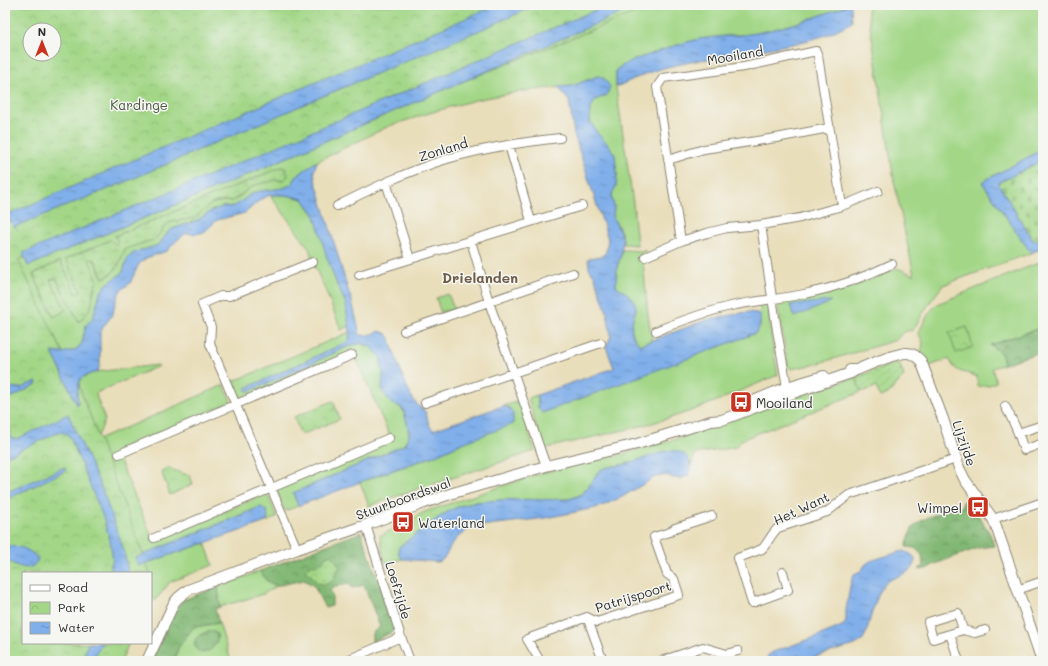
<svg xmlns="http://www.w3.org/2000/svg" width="1048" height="666" viewBox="0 0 1048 666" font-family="Mali,sans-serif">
<defs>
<pattern id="forest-crowns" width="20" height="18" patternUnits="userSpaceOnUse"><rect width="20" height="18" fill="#82b874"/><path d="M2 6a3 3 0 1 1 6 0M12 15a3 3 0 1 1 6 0" fill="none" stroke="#6b965f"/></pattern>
<pattern id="wetland-marsh" width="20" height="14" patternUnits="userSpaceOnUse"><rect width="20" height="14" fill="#a3d787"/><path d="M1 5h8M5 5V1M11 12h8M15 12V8" fill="none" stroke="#8cb975"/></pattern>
<pattern id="cemetery-stones" width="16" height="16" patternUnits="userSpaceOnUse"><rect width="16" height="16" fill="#a3d787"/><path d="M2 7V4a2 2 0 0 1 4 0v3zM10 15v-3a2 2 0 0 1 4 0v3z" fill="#8cb975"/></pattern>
<pattern id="park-crowns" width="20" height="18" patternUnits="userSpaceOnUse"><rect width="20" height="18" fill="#a3d787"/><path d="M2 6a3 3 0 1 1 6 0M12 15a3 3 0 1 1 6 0" fill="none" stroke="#8cb975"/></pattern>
<pattern id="garden-furrows" width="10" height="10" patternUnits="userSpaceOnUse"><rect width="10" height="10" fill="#a3d787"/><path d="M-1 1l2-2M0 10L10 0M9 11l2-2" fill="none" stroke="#8cb975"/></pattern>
<pattern id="water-ripples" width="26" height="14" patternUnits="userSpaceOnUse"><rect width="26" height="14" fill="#80afea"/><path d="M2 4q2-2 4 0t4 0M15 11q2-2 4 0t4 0" fill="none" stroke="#698fbe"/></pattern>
</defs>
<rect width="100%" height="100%" fill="#f6f6f2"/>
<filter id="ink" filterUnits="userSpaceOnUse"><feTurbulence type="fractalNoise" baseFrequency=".025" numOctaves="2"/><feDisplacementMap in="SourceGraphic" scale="8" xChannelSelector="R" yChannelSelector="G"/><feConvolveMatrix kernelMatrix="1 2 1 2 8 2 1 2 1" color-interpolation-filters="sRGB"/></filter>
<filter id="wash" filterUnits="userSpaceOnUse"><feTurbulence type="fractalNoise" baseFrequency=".012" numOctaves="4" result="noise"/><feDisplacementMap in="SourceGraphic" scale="16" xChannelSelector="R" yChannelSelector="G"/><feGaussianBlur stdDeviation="0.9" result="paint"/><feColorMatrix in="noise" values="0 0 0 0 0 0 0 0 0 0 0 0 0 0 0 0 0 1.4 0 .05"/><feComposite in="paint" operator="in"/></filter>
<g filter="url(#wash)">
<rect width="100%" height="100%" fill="#e9deba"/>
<path fill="#a3d787" stroke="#678159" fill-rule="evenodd" d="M 640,5 L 848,5 L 811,19 L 782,28 L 748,35 L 732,35 L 695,40 L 616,70 L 616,87 L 633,203 L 637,245 L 623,244 L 623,239 L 621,232 L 613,217 L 614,206 L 612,199 L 612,194 L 616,186 L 617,174 L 609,145 L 597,133 L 590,121 L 590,110 L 595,100 L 607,95 L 598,76 L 572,86 L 523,91 L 475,100 L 436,111 L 389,126 L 314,163 L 297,176 L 292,184 L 284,188 L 254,192 L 235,206 L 222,207 L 211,211 L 198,220 L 170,230 L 158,245 L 127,259 L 123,272 L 100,293 L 93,318 L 86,325 L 82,343 L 76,350 L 62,353 L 5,250 L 23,253 L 28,266 L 214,189 ZM 282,167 L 286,169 L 283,180 L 276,180 L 255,184 L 247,190 L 238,198 L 232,201 L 217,202 L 210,204 L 198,216 L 185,220 L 171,222 L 165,226 L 155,239 L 125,249 C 120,261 117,274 103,278 L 93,258 L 89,260 L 96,283 L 93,294 L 91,307 L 79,322 L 56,278 L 50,280 L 54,317 L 33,274 L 60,261 L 76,294 L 81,292 L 66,259 L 116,246 L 118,242 L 115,236 Z
M 867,5 L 1043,5 L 1043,149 L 982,182 L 1031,253 L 943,285 L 928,305 L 913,330 C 903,331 902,333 896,340 L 816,364 L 791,369 L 788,366 L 777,301 C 819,296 859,286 897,268 L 914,275 L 894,181 Z
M 270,195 L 286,195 L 303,199 L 315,216 L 336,282 L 346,304 L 349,326 L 341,330 L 326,292 L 315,267 L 309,248 Z
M 622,250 L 646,251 L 640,254 L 643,261 L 648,315 L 652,340 L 640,345 C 628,332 631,324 636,309 L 616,286 L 617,267 L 621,255 Z
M 1043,261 L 1043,327 L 990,345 C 1000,352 1002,351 1004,364 L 992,368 L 996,382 L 987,386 L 987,385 L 978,387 L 978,380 L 976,376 C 961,371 957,374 949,359 L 929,366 L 920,354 C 924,344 924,342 918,333 L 929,313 L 937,304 Z
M 768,302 L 771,336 L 778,375 C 746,388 715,403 682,414 C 637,429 590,437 543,449 L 528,398 L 537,395 L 538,407 L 542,412 L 756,333 L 760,326 L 759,314 L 761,303 Z
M 350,332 L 349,340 L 345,343 L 247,388 L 246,390 L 249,391 L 271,382 L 349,346 L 361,343 L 371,347 L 380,356 L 383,373 L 382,391 L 403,410 L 407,422 L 409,435 L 404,445 L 293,493 L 298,506 L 285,511 L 276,489 L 391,439 L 354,353 L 239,399 L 232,382 Z
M 158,365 L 159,366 L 96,393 L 97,398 L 105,420 L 99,434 L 90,439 L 77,394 L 80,380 L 83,377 L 95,372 Z
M 856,377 L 861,392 L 741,440 L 736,447 L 695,454 L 691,466 L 690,461 C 674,462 608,462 599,471 C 597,473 595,476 594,479 C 586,491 582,495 569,499 L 475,502 L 463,505 L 452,510 L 434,521 L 399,547 L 400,557 L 402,559 L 386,563 L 383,555 L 380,536 L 424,512 L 542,473 L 579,463 L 615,456 L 680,438 Z
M 224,385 L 231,402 L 117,450 L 117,454 L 154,542 L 267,493 L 277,517 L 266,522 L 268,518 L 260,507 L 135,558 L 93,442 Z
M 519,401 L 535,451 L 391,498 L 369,506 L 360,482 L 431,457 L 460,444 L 510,408 L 503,406 Z
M 205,543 L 213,565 L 170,582 L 155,601 L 151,597 L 151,573 L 140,573 L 138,566 Z
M 260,571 L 267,581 L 277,586 L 263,594 L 220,607 L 218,587 Z
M 219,623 L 231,661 L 175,661 L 178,648 L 192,629 L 194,627 Z"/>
<path fill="url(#forest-crowns)" stroke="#567250" d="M 1043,327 L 1043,351 L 1004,364 C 1002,352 1000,351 990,345 Z
M 966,500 L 969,500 L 990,534 L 994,546 L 978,548 L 935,564 L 926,569 L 918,569 L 923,566 L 922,555 L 915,548 L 906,547 C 908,541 909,534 912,529 C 920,517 949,510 963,506 L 962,503 Z
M 361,532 L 396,630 L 372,642 L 372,633 L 380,627 L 364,585 L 352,588 L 348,583 L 330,589 L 332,595 L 332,606 L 325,608 L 314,586 L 304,580 L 280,585 L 277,586 L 267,581 L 260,571 Z
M 218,587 L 220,607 L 215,609 L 219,623 L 194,627 L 192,629 L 178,648 L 175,661 L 151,661 L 172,615 L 183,600 Z
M 212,631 L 217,634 C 219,645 210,653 200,653 C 187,641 199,633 212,631 Z"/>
<path fill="url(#wetland-marsh)" stroke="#678159" d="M 282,167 C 286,169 287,171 288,176 L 283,180 L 276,180 L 255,185 L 247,190 L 238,197 L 232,201 L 217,202 L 211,204 L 195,218 L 171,222 L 165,226 L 156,239 L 125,249 C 119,262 117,273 103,278 L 94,258 L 89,260 L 98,281 C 91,288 94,298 91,306 C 90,310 82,318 79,322 L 56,278 L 50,280 L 66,310 L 54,317 L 33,274 L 60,261 L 77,294 L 81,292 L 66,259 L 110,240 L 116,245 L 118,242 L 115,236 Z"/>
<path fill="url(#cemetery-stones)" stroke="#678159" d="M 1043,160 L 1043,238 L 1035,241 L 1032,239 L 998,183 Z"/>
<path fill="url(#park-crowns)" stroke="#678159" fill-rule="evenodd" d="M 5,5 L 654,5 L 18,260 L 79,386 L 150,573 L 23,573 L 23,643 L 129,643 L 121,661 L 5,661 ZM 30,30 L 54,30 L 54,54 L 30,54 Z
M 448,294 L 454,309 L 441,313 L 436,298 Z
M 967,327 L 973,347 L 956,353 L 949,333 Z
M 333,401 L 340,419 L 301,435 L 294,417 Z
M 168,468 L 184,474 L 190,475 L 193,484 L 170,495 L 161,471 Z
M 328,555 L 332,555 L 340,567 L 334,576 L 335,578 C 328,585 327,585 317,583 L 311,575 L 305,571 L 313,564 L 315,566 L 323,562 L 324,558 Z"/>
<path fill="url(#garden-furrows)" stroke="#678159" d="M 899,362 L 904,376 L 888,394 L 880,397 L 876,387 L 861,392 L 856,377 Z"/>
<path fill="url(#water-ripples)" stroke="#566d8a" d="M 497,5 L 537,5 L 485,28 L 321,97 L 123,183 L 14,227 L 7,215 L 145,155 Z
M 607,5 L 640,5 L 214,189 L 28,266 L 23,253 L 222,170 Z
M 848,5 L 851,5 L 852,22 L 827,35 L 797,43 L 723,57 L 700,60 L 667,67 L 645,74 L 616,87 L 616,70 C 626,62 639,58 651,54 C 666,49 680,43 695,40 C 717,35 739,37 761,32 C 791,26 820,16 848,5 Z
M 598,76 L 604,78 L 610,87 L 607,95 L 595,100 L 590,110 L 590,121 L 597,133 L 609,145 L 615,155 L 617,174 L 616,186 L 612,194 L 612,199 L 614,206 L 613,217 L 623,239 L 621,255 L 617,267 L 616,286 C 623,290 632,296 635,303 C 637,308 636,311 634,316 C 630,328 630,336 640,345 L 706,320 L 747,312 L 757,313 L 760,314 L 760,326 L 756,333 L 542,413 L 538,407 L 537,395 L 614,368 L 606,347 L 611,336 L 607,312 L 594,275 L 589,268 L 588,259 L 594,257 L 601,257 L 606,252 L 608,239 L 590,184 L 574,134 L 569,101 L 558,87 L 572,86 Z
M 1043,149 L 1043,160 L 998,183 L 1032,239 L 1035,241 L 1043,238 L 1043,248 L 1031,253 L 982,182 Z
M 317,162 L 314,171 L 315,179 L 328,222 L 348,290 L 352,301 L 360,335 C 368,336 374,334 380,331 L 387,334 L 390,338 L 391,344 L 401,372 L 411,396 L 418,406 L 423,409 L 426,413 L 429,425 L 433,430 L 503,406 C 515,409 513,414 513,424 L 460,444 L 431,457 L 381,474 L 298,506 L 293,493 L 404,445 L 409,435 L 407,422 L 403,409 L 397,405 L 392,404 L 382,391 L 383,373 L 380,356 L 371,347 L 361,343 L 349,346 L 271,382 L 249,391 L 246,391 L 246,388 L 345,343 L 349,340 L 350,332 L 347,314 L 346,304 L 336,282 L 327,258 L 315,216 L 303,199 L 286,195 L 270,195 L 261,199 L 245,213 L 217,220 L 204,232 L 196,234 L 186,233 L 175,242 L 167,251 L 146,258 L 139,264 L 130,283 L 120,291 L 115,304 L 113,314 L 103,327 L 100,334 L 100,364 L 98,371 L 83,377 L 80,380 L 77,394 L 78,403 L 77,405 L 52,352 L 62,353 L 76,350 L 82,343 L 86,325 L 93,318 L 100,293 L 106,285 L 123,272 L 127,259 L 133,253 L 146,249 L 158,245 L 170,230 L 198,220 L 211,211 L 222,207 L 235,206 L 254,192 L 284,188 L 292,184 L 297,176 L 314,163 Z
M 831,301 L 827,304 L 794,317 L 790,305 Z
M 34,382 L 37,382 L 37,384 L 15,396 L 7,398 L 7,404 L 9,430 L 9,434 L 13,439 L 17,439 L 68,414 L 102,489 L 120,539 L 125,555 L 127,567 L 129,573 L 113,573 L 110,566 L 113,560 L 110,541 L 103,517 L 70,437 L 66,433 L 59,432 L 5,457 L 5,387 L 21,388 Z
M 666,451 C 669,451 673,451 676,451 C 689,453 693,465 688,476 L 681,478 L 673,478 L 667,475 L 655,477 L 622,497 L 604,505 L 595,508 L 546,518 L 480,526 L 467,530 L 457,538 L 450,547 L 446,556 L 441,561 L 437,562 L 402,559 C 398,556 398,552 399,547 C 416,535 432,520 451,510 C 480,495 535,501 569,499 L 579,496 L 587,489 L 599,471 L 604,468 L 626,464 Z
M 65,467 L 65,471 L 5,500 L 5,493 Z
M 261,507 L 267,511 L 268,518 L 266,522 L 138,566 L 135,558 Z
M 6,546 C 21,546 27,548 38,558 C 34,575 15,566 5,559 L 5,548 Z
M 904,551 C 909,553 914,555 915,561 C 916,574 891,576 884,584 C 878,594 873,608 870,619 C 868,625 867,634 863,639 C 861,642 858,643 855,645 L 801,661 L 767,661 L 768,655 L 770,653 L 813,638 L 835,629 L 844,625 L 846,620 L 846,610 L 850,586 L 854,574 L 861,571 L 865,565 L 870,561 L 899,552 Z
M 88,643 L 103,643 L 91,661 L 83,661 Z"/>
</g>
<g filter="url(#ink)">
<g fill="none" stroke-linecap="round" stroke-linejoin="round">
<g stroke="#8a8472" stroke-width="10">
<path id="minor" d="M 509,145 L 531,221
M 668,160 L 704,149 L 776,138 L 829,128
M 386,182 L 410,259
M 337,206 C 373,188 408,171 447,159 C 484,148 522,142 560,138
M 761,225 L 777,330 L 787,387
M 471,241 L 489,302 L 546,466
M 681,241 L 657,87 L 663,78 L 744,67 L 816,51 L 818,56 L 842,206
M 645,257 L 681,241 L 707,233 L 727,228 L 761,225 L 800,218 L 842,206 L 878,191
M 359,275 L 582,206
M 404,331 L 573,273
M 656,331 C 681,321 705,312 731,306 C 757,300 783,299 809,293 C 838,287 865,277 892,264
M 425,403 L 601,343
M 1005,406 C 1013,420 1019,434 1024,450 L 1043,443
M 1018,433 L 1043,425
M 119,454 L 352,355
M 993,519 L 1043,502
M 366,525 L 401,637 L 410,661
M 154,538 L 389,438
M 297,549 L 210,344 L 211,327 L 202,304 L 221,296 L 229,296 L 313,262
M 783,572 L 788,590 L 752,603 L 738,558 L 762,549 C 768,543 771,534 778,528 L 827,512 L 849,495 L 956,459
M 1017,590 L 1043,581
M 958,613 L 963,630 L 933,639 L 928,622 Z
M 587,617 L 603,661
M 963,630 L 975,633 L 985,630
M 950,634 L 959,661
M 345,661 L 401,637
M 540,661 L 527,639 L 587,617 L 597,622 L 679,595 L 674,579 L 667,574 L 654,537 L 670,532 L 675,528 L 712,516
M 661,661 L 703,647 L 727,654 L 738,651"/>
</g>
<g stroke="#8a8472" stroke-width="12">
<path id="tertiary" d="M 850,370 L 856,370 C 866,366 898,352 907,353 C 913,353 917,357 921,361 L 943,419 L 959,468 L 965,480 L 993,519 L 996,526 L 1042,661
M 751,402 L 787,387 L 824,376
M 147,661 L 174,603 L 178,598 L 188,590 L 297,549 L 366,525 L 424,503 L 453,493 L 546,466 L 637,444 L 711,421 L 722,420 L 790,394 L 851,373 L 856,370"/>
</g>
<use href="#minor" stroke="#fff" stroke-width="8"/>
<use href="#tertiary" stroke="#fff" stroke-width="10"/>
</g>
</g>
<defs>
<g id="bus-square" transform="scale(1.15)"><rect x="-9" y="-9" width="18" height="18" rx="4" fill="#c8321e" stroke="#f6f6f2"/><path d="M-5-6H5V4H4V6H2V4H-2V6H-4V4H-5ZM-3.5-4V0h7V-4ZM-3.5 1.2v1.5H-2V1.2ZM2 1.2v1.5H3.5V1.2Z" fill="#fff"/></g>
</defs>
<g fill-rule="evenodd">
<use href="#bus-square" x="741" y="402"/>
<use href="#bus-square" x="978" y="507"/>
<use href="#bus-square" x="403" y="522"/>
</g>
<g text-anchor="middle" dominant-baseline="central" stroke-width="3" stroke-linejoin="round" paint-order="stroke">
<g font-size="13" fill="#2b2b2b" stroke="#f6f6f2">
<text transform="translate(735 55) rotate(-10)">Mooiland</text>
<text transform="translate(443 149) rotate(-17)">Zonland</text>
<text transform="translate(965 443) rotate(71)">Lijzijde</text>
<text transform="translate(403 498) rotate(-20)">Stuurboordswal</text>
<text transform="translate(801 508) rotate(-25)">Het Want</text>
<text transform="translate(399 590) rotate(73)">Loefzijde</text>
<text transform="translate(633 596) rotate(-17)">Patrijspoort</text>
</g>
<g font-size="13" fill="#495642" stroke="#f6f6f2">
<text x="139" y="104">Kardinge</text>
</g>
<g font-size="13" fill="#2b2b2b" stroke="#f6f6f2" text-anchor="start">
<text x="756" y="402">Mooiland</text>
<text x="962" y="507" text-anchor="end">Wimpel</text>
<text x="418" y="522">Waterland</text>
</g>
<g font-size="14" font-weight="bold" fill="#6e5d49" stroke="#f6f6f2">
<text x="480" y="277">Drielanden</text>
</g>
</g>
<rect width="1048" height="666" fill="none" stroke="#f6f6f2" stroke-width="20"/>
<rect x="22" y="572" width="130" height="72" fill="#f6f6f2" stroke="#a5a5a2"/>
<rect x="30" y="585" width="20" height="6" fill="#ffffff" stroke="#a5a5a2"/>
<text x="58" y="592" font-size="12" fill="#2b2b2b">Road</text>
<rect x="30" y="602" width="20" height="12" fill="url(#park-crowns)" stroke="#a5a5a2"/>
<text x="58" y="612" font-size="12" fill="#2b2b2b">Park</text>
<rect x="30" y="622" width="20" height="12" fill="url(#water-ripples)" stroke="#a5a5a2"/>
<text x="58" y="632" font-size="12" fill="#2b2b2b">Water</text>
<g transform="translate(42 42)"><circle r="19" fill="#f6f6f2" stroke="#a5a5a2"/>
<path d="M0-3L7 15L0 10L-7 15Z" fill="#c8321e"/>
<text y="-6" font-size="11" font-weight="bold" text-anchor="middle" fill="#2b2b2b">N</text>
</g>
</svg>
